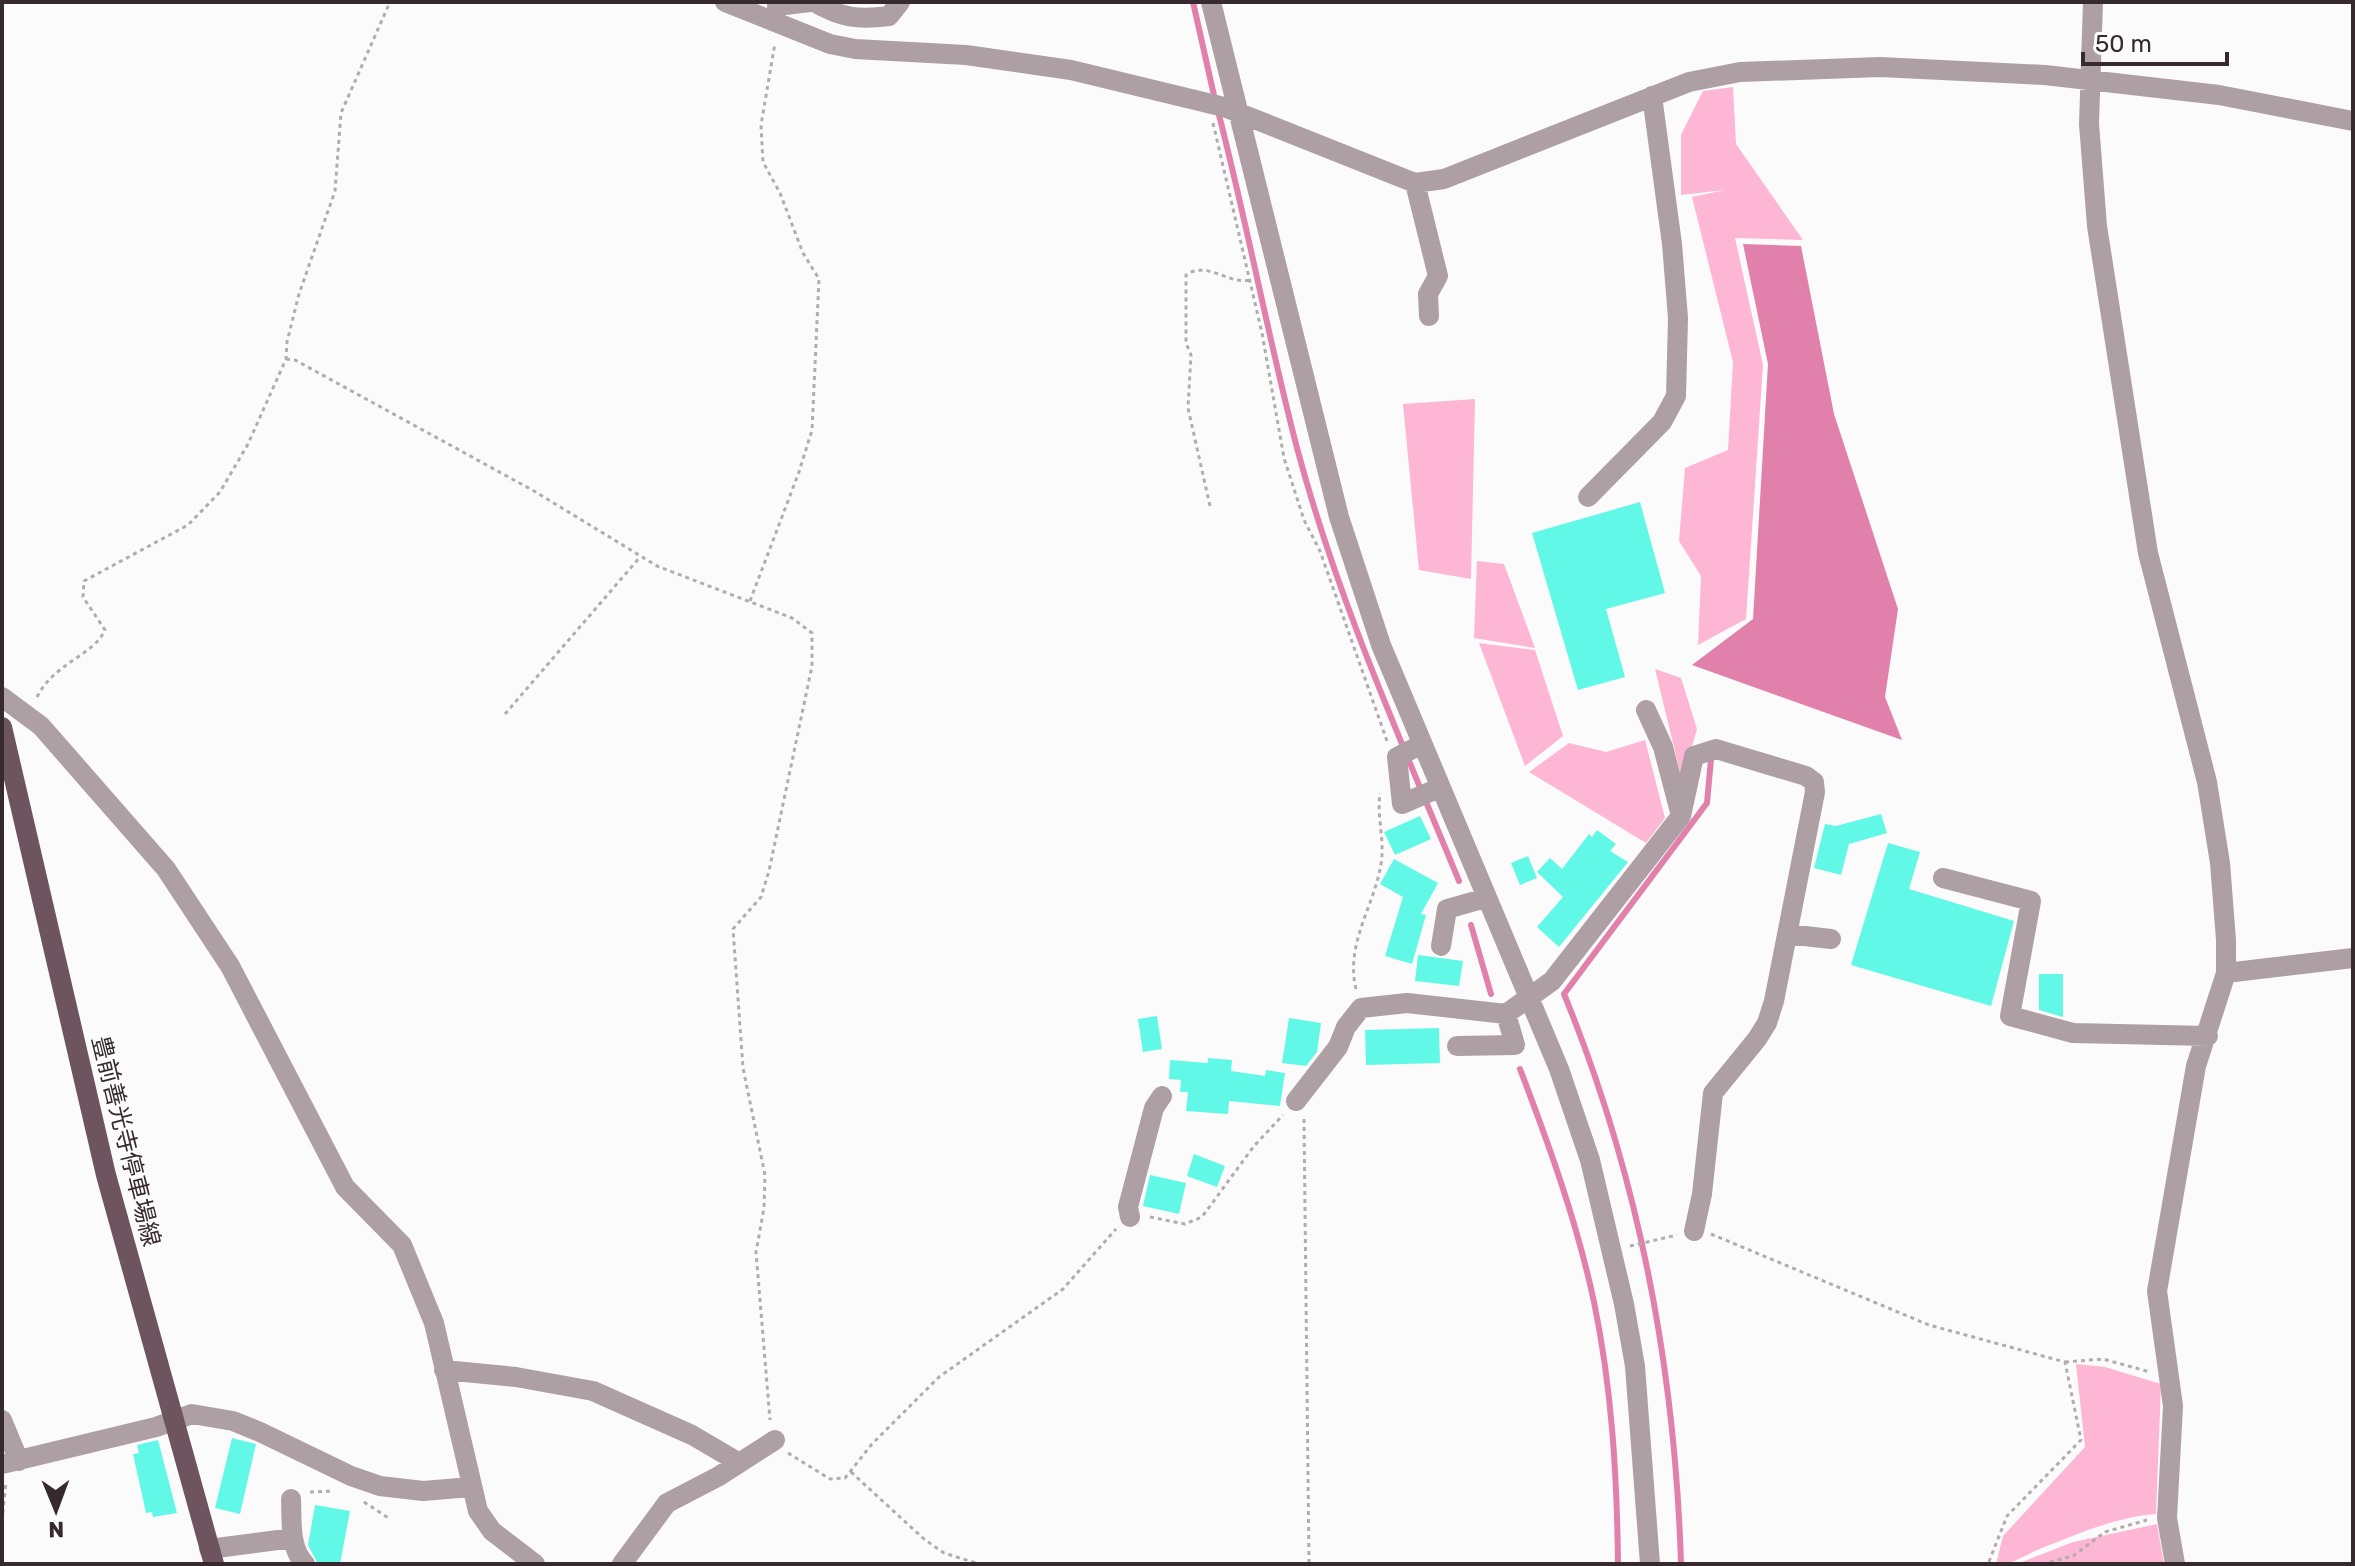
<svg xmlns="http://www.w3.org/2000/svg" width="2355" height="1566" viewBox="0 0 2355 1566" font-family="Rubik,'Noto Sans JP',sans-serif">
<rect width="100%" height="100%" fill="#fbfbfb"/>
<path fill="#fdb6d4" d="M 1733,87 L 1736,144 L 1803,240 L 1735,238 L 1763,365 L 1746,619 L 1698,645 L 1701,576 L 1679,541 L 1685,468 L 1728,450 L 1733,362 L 1692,197 L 1725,190 L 1681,195 L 1681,135 L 1703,91 Z
M 1475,399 L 1471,579 L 1419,570 L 1403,404 Z
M 1477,561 L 1504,564 L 1535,648 L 1474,638 Z
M 1479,643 L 1535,650 L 1563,736 L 1525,766 Z
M 1655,669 L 1681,678 L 1697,729 L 1682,780 Z
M 1645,740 L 1665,818 L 1646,843 L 1529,772 L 1569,743 L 1606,752 Z
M 2076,1364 L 2105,1367 L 2161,1384 L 2156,1514 C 2115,1517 2075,1535 2037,1550 C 2022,1557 2013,1564 1996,1564 L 2003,1536 L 2085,1447 Z
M 2157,1524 L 2164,1564 L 2017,1564 L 2073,1542 Z"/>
<path fill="#e080ab" d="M 1743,244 L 1801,246 L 1834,414 L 1898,609 L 1885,697 L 1902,740 L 1692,665 L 1753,619 L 1768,364 Z"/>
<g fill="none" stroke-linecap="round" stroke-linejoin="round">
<path stroke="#e080ab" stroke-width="6" d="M 1193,2 L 1215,100
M 1218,111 C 1247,223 1268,337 1297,448 C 1337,598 1400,738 1459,881
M 1471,925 L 1491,994
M 1520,1069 C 1549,1145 1577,1222 1594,1302 C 1612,1389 1617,1476 1618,1564
M 1681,1564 C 1675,1367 1639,1177 1564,994 L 1707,803 L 1711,759"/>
</g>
<path fill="#62f8e8" d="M 1640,502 L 1665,593 L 1606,609 L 1625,677 L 1578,690 L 1532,533 Z
M 1881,814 L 1887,833 L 1849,844 L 1841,875 L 1814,868 L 1825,824 L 1836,826 Z
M 1420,816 L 1431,839 L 1395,855 L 1384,832 Z
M 1597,830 L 1616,844 L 1610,851 L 1628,862 L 1559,947 L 1537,927 L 1563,897 L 1537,872 L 1550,858 L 1562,869 L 1589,834 L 1592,837 Z
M 1888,843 L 1920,852 L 1909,889 L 2014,921 L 1991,1006 L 1851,965 Z
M 1528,856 L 1537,878 L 1520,885 L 1511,863 Z
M 1394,859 L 1438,883 L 1421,914 L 1426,915 L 1412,964 L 1385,956 L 1403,897 L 1380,884 Z
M 1418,955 L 1463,961 L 1459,986 L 1415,981 Z
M 2039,974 L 2063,974 L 2063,1017 L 2039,1010 Z
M 1157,1016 L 1162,1049 L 1143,1052 L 1138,1019 Z
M 1289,1018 L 1321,1023 L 1317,1052 L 1306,1066 L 1282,1063 Z
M 1439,1028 L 1440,1063 L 1366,1065 L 1365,1030 Z
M 1208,1058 L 1232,1060 L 1231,1071 L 1265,1076 L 1266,1070 L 1285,1073 L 1280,1106 L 1229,1101 L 1228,1114 L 1186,1111 L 1188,1092 L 1180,1092 L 1181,1080 L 1169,1079 L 1170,1060 L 1208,1063 Z
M 1194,1154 L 1225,1166 L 1217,1187 L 1187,1176 Z
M 1150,1175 L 1186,1183 L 1179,1214 L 1143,1206 Z
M 232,1438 L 256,1444 L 240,1514 L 215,1508 Z
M 158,1440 L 177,1513 L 153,1517 L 152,1512 L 146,1513 L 133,1454 L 139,1453 L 137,1445 Z
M 315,1505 L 350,1511 L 340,1564 L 318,1564 L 308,1545 Z"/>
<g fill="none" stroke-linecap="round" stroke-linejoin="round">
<path stroke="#b1acad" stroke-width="3" stroke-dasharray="4 4" stroke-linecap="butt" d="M 1213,123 L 1262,333 L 1284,458 L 1304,520 L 1320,551 L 1387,741
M 286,359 L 295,360 L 534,491 L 657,566 L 792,618 L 812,633 L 812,666 L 769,871 L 761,897 L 733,929 L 743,1068 L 765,1175 L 764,1208 L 756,1252 L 770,1420
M 1210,506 L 1188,408 L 1191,355 L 1186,343 L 1186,275 C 1207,260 1228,285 1250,280
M 750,601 L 799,472 L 812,430 L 819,279 L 803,253 L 780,193 L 763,162 L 761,125 L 775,43
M 37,697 C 54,663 94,655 105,630 L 83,597 L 84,581 L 188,525 L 220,492 L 248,444 L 286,359 L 287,342 L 299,294 L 335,191 L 341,113 L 390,2
M 505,714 L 640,557
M 1356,989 C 1344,941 1379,900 1382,855 C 1383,834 1377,814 1380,793
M 1304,1119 L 1309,1564
M 1150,1217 L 1185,1224 L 1202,1217 L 1254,1146 L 1283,1115
M 1711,1234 L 1929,1325 L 2065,1362 L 2081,1440 L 2007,1516 L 1988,1564
M 1630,1246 L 1677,1235
M 2065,1362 L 2103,1359 L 2150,1372
M 788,1453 L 830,1479 L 845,1478 L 872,1444 L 939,1377 L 1063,1289 L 1116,1229
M 851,1472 L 924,1539 L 944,1553 L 979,1564
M 310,1492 L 334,1491
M 364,1502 L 390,1519
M 2,1521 L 6,1481
M 2042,1564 L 2073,1556 L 2105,1532 L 2147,1520"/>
<path stroke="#ae9fa5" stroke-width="20" d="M 725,2 L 830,44 L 855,49 L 966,55 L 1071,70 L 1224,107 L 1415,183 L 1444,179 L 1689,82 L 1740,72 L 1880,67 L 2045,75 L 2219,95 L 2353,121
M 814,2 C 841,18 858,20 889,16 L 900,2
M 1211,2 L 1339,517 L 1381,645 L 1559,1069 L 1590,1160 L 1624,1304 L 1635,1366 L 1650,1564
M 2093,2 L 2089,124 L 2097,226 L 2148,553 L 2207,782 L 2220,863 L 2226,940 L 2226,973 L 2196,1066 L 2157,1291 L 2173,1406 L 2167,1518 L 2175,1564
M 777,6 L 810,2
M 1415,183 L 1438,276 L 1428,294 L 1429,316
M 1588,497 L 1662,422 L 1676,396 L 1678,318 L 1672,244 L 1652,96
M 2,697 L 41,726 L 166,869 L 230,966 L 345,1187 L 402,1245 L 434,1323 L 478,1511 L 492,1531 L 535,1564
M 1646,710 L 1663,747 L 1680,812
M 1422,744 L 1397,757 L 1402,804 L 1439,788
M 1943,878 L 2031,901 L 2010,1016 L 2073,1033 L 2208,1036
M 1787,934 L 1831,939
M 1441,946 L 1447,909 L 1486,898
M 2226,973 L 2353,958
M 1457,1046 L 1515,1045 L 1506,1014
M 1296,1101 L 1338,1047 L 1346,1027 L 1361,1008 L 1407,1003 L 1506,1014 L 1552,981 L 1681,816 L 1694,756 L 1716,749 L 1806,776 L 1814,782 L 1815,792 L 1774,1001 L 1767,1023 L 1757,1039 L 1713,1093 L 1702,1194 L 1694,1231
M 1130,1217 L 1128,1207 L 1154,1108 L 1162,1096
M 444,1370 L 516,1377 L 593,1391 L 692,1435 L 738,1462
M 2,1420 L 19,1461
M 2,1464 L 156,1427 L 192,1414 L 233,1421 L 260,1432 L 351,1476 L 380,1486 L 423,1491 L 471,1487
M 291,1499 C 292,1521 289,1548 305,1564
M 209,1549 L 293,1538
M 622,1564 L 667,1503 L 719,1476 L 775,1440"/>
<path stroke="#6d545e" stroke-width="20" d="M 2,727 L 106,1175 L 214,1564"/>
</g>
<g text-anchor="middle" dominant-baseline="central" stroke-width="7" stroke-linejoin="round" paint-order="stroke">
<g font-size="24" fill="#372a2f" stroke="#fbfbfb">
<text transform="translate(126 1141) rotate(76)">豊前善光寺停車場線</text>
</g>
</g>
<rect width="2355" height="1566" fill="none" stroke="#372a2f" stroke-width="8"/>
<g transform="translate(56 1510) rotate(179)" stroke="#fbfbfb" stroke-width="6" paint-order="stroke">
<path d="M0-6L14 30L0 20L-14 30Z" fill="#372a2f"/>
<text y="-12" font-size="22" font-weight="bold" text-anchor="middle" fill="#372a2f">N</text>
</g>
<path d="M2083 52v12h144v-12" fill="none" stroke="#372a2f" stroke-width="4"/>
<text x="2095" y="52" font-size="24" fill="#372a2f" stroke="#fbfbfb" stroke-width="6" paint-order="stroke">50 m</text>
</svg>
